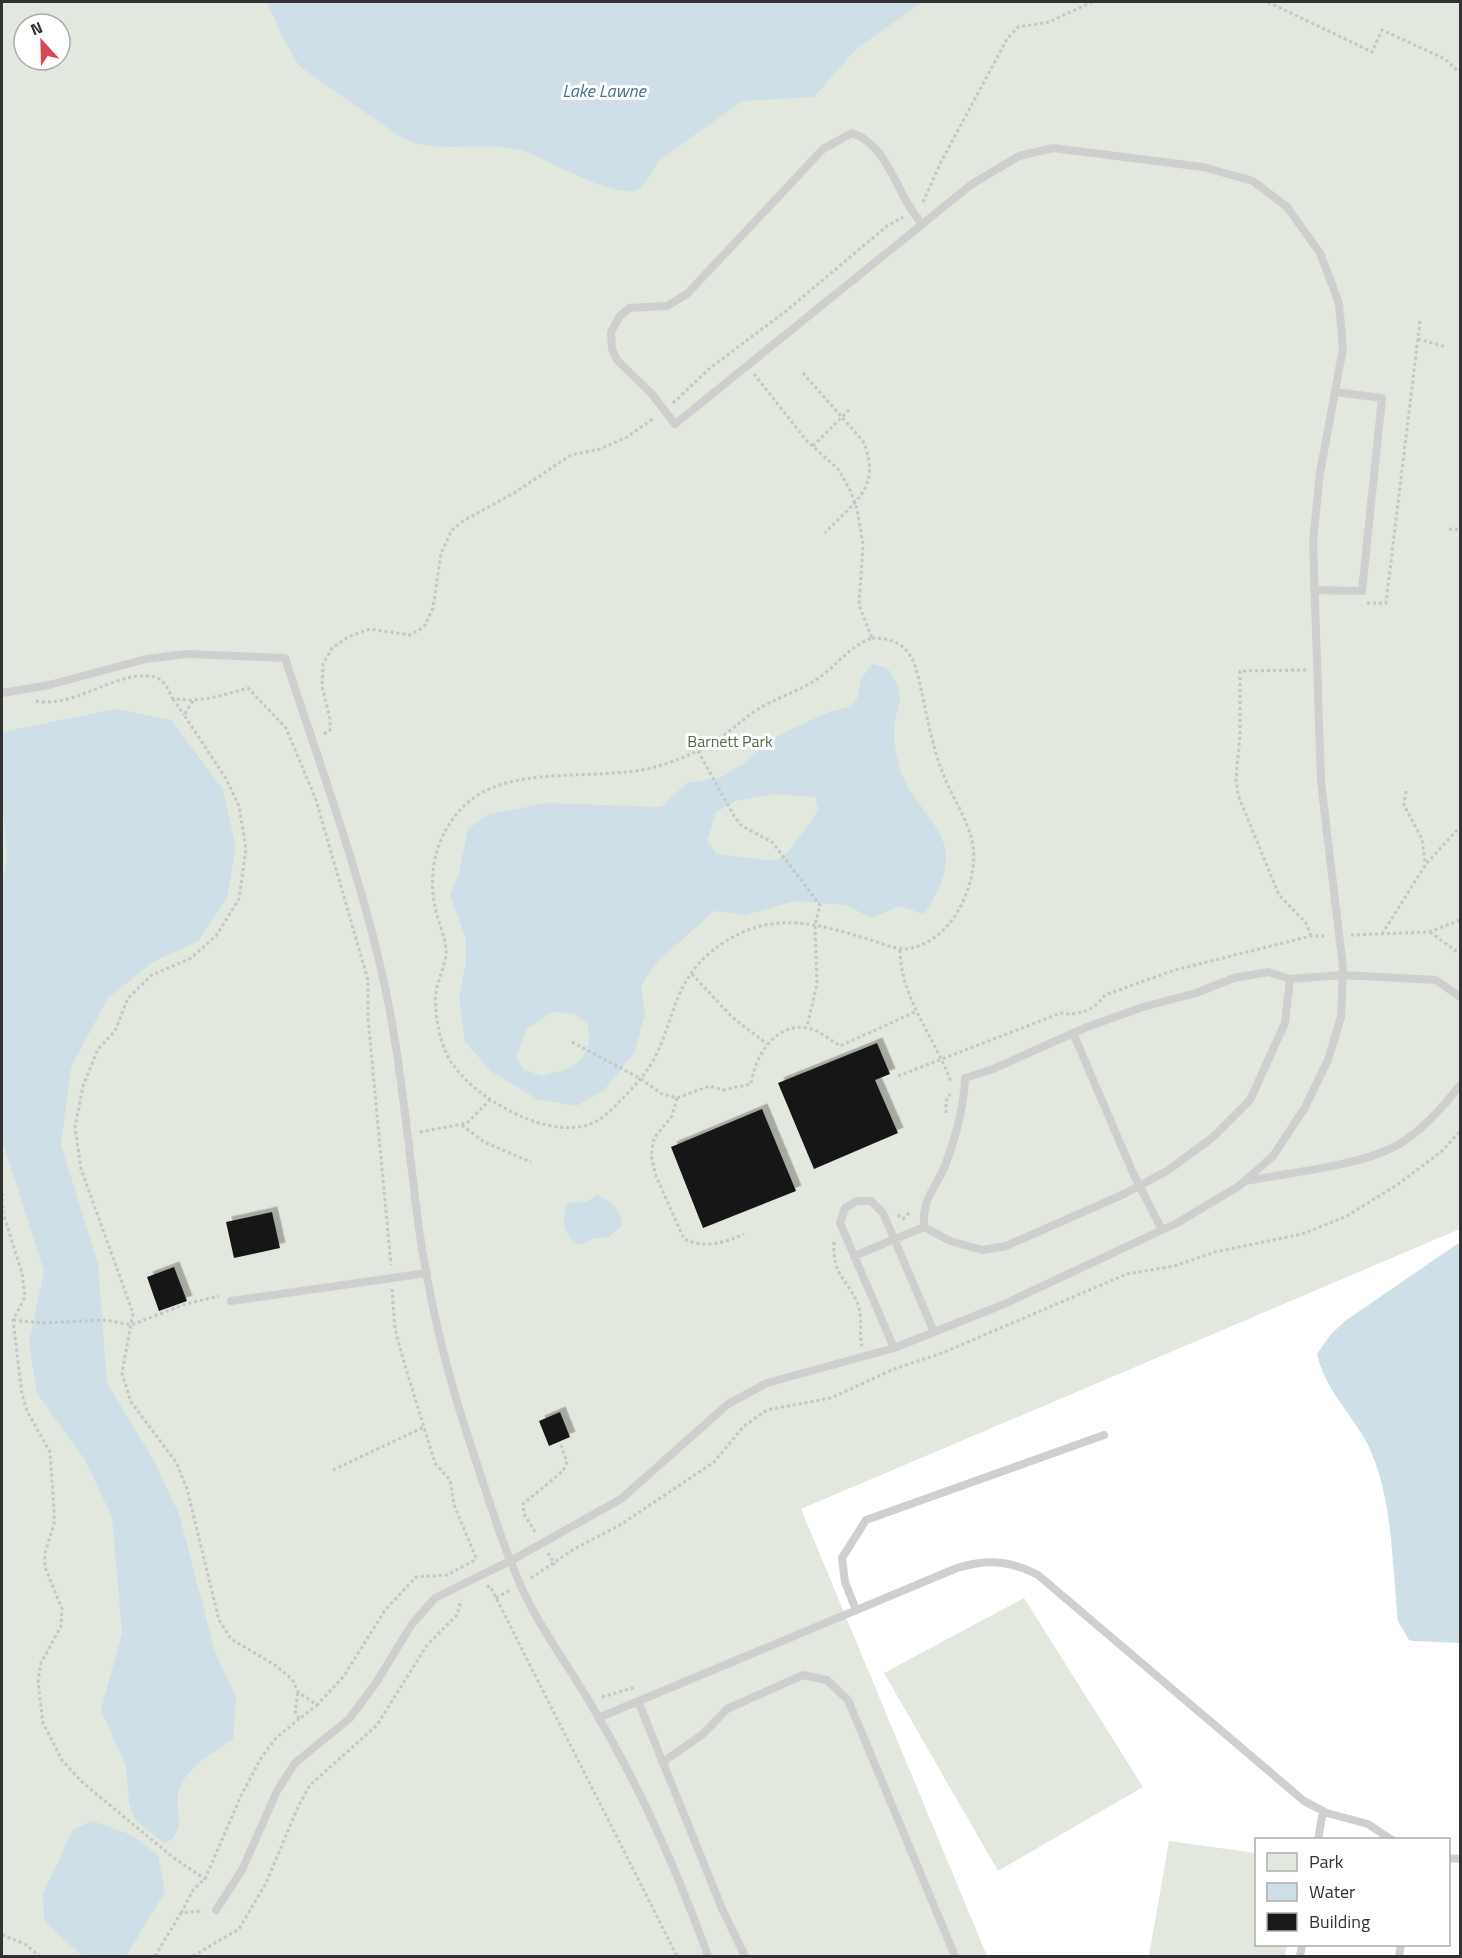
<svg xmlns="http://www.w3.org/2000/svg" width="1462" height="1958" viewBox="0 0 1462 1958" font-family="'Titillium Web',sans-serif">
<defs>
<filter id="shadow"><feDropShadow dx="5.5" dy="-5.5" stdDeviation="0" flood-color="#0004"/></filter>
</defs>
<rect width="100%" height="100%" fill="#fff"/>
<path fill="#e2e8dd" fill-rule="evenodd" d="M 2,2 L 1460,2 L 1460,1229 L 801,1509 L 987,1956 L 2,1956 ZM 24,24 L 60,24 L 60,60 L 24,60 Z
M 1024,1598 L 1143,1787 L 998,1871 L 884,1673 Z
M 1169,1841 L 1256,1853 L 1256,1944 L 1287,1945 L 1285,1956 L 1149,1956 Z"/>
<path fill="#cedfe8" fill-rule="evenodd" d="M 267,2 L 922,2 L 855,50 L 814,97 L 742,101 L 661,159 C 653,167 646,188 636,190 C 612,198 553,162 529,153 C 487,137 442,157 402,138 L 299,66 L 283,38 Z
M 872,664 L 887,668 C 912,700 893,704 894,737 C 894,747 898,759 900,769 C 908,799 944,825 946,854 C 947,877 936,896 924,914 L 899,906 L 872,918 L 845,905 L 795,901 L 745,915 L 714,911 L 656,963 L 641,986 L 645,1015 L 634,1053 L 604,1090 L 576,1106 L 537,1099 L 492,1072 L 465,1042 L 459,998 L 466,961 L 466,939 L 450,895 L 459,873 L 468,829 L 487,815 L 547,803 L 661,807 L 687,783 L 722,777 L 744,763 L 779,735 L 829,712 L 850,707 L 857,699 L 861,679 ZM 772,794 L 815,797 L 818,811 L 790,850 L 776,861 L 717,854 L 707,841 L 716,812 L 736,801 ZM 552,1012 L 575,1014 L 588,1024 L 589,1042 L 583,1058 L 568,1069 L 542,1076 L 523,1069 L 516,1057 L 527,1029 Z
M 116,709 L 171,720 L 223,790 L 236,847 L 227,898 L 198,941 L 153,962 L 108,998 L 71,1067 L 61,1145 L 98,1264 L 107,1383 L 153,1459 L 179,1514 L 215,1652 L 236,1698 L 233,1739 C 213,1753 183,1768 178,1794 C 174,1815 189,1828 165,1844 L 135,1820 L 129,1803 L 126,1766 L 101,1710 L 122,1633 L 112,1517 L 85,1460 L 37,1393 L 29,1343 L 44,1271 L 2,1140 L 2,883 L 7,860 L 2,795 L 2,732 Z
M 597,1195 C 613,1204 621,1207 622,1226 L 609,1237 L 595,1238 L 581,1245 C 564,1239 559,1219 568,1203 L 587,1202 Z
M 1460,1242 L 1460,1643 L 1413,1641 L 1409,1640 L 1398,1621 C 1392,1566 1393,1496 1368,1445 C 1352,1414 1325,1390 1317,1354 L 1331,1334 L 1345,1321 Z
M 92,1821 L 132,1835 L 158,1855 L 165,1892 L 126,1956 L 82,1956 L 44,1921 L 43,1894 L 73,1830 Z"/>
<path fill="#191919" filter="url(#shadow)" d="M 877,1043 L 890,1074 L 875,1080 L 898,1133 L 814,1169 L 778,1083 Z
M 762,1109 L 796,1191 L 703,1228 L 671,1147 Z
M 272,1212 L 280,1248 L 234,1258 L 226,1222 Z
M 174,1267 L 187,1301 L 159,1311 L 147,1277 Z
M 560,1412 L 570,1437 L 549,1446 L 539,1421 Z"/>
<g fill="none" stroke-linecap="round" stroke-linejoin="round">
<path stroke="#c6c6c6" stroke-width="3" stroke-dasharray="3 3" stroke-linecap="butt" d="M 1268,2 L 1372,52 L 1382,30 L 1445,59 L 1460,73
M 923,202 L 941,162 L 1007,39 L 1018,27 L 1049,22 L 1092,2
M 1418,339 L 1446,347
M 803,373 L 863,441 C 883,489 853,502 825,533
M 754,374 L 806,440 L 838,469 L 850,490 L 857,509 L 863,545 L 859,605 L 872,638
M 673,403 L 710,368 L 786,311 L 887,226 L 903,217
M 813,446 L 849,410
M 1449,529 L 1460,530
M 1367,603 L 1386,603 L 1420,321
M 872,638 C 886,638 901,641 909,654 C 917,665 919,681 922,694 C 928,721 933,750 944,776 C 953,799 969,821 973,846 C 977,871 965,906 948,925 C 938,937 921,948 905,949 C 892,949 877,941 864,938 C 807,920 763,911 712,951 C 672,984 675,1020 653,1061 C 644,1076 633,1088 621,1100 C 613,1108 605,1117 595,1122 C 553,1143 479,1101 454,1066 C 444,1054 439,1034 437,1019 C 436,1011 435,1001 436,993 C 437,980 446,966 446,952 C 446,939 439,924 436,911 C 427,875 435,837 461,809 C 504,761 597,783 655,767 C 680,760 703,750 724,735 C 738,725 750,713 765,705 C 786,694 807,688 825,673 C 842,659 851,646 872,638 Z
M 1306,670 L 1240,671 L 1240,735 L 1236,779 L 1238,795 L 1279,895 L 1306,923 L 1311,936
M 173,699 L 184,715
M 36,701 C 76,708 111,673 150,676 C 163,677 168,688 172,698 C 198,704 223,695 248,688 L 286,728 L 316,800 L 368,980 L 368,1018 L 391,1265
M 193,701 L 184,715 L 225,777 L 239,806 L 246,849 L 239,899 L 216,936 L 191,958 L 152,975 L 128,998 L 115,1031 L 98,1049 L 83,1086 L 75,1127 L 81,1169 L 133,1313 L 122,1373 L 131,1402 L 176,1462 L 187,1489 L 219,1620 L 231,1639 L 275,1665 L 292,1679 L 298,1692 L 317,1705 L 344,1676 L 385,1610 L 416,1577 L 447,1575 L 477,1559
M 324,734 L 330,730 L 330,719 L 322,686 L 323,664 L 332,648 L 348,637 L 370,629 L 410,635 L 424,627 L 433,608 L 441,553 L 452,530 L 463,521 L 514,493 L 571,455 L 600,449 L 627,437 L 654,418
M 698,751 L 734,816 L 742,826 L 772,842 L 820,905 L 815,925 L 817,984 L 807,1027
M 1406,791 L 1404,805 L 1422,839 L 1425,862
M 1430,932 L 1460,954
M 1382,934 L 1426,864 L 1460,827
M 1351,935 L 1429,932 L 1460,920
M 900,950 C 901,1000 935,1037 951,1082
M 692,974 L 732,1017 L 767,1044
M 572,1042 L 641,1079 L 662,1094 L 677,1098 L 710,1086 L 723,1090 L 751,1084 C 755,1056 775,1022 808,1028 C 819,1030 830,1040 840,1046 L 915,1012
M 898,1076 L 1061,1013 C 1078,1016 1095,1010 1105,995 L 1175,970 L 1311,936 L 1326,936
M 677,1098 L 672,1116 L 654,1138 L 651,1155 L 656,1176 L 684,1239 C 705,1249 724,1243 744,1234
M 946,1113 L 946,1101 L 950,1094
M 462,1125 L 484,1142 L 531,1162
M 420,1132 L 467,1123 L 490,1100
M 2,1193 L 3,1213 L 22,1273 L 25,1297 L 13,1320 L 22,1394 L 27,1411 L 50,1452 L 54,1510 L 54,1524 L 45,1553 L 45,1567 L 62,1609 L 61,1626 L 41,1663 L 38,1682 L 43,1723 L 62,1760 L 83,1783 L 174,1858 L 205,1879
M 898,1215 L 903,1219 L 911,1211
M 834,1242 C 832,1279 850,1279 859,1308 C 862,1319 859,1333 862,1346
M 392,1289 L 395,1329 L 406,1369 L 435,1463 L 450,1480 L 454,1505 L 477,1560
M 13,1320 L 43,1323 L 106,1320 L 131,1325 L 186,1304 L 219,1296
M 333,1470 L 424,1427
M 535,1532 L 524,1514 L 523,1504 L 563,1471 L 567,1462 L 561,1445
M 548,1553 L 555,1565
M 531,1578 L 574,1549 L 620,1525 L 714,1462 L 744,1426 L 767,1410 L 831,1398 L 894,1369 L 942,1353 L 1127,1274 L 1174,1266 L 1215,1252 L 1302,1234 L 1345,1217 L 1397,1185 L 1442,1151 L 1460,1131
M 487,1587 L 490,1586 L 677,1956
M 496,1598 L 510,1590
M 298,1693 L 295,1711 L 299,1719 L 317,1705
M 602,1697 L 636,1687
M 181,1913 L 193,1890 L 205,1879 L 240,1798 L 261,1758 L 276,1738 L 299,1719
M 2,1935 L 25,1944 L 39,1956
M 155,1956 L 181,1913 L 203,1911
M 193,1956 L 239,1929 L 266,1883 L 298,1807 L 310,1785 L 377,1725 L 427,1645 L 457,1615 L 461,1600"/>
<path stroke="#cfcfcf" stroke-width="8" d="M 1314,590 L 1362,591 L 1382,398 L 1335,392
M 2,693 L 49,685 L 146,659 L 186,654 L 285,658 C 324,778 370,899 392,1023 C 404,1091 410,1160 419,1229 C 429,1299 446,1370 468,1437 C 485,1488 502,1545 524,1593 C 543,1633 570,1668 592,1706 C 639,1785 677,1870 708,1956
M 1073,1033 L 1133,1173 L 1162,1230
M 1246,1181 C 1292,1172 1363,1166 1401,1143 C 1425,1128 1444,1106 1460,1085
M 924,1227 L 950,1241 L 982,1250 L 1006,1246 L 1124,1194 L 1167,1171 L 1212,1138 L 1250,1100 L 1285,1023 L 1290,979 L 1342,975 L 1436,980 L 1460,997
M 924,1227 C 922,1195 936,1190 946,1163 C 956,1136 964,1107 965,1078 L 993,1069 L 1087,1027 L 1143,1007 L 1196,993 L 1234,978 L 1268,972 L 1290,979
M 854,1256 L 924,1227
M 231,1301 L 427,1273
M 894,1348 L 840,1223 L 845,1208 L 857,1201 L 871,1201 L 883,1213 L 934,1332
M 856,1610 L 845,1582 L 842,1558 L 866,1520 L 1104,1435
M 638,1701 L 723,1911 L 745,1956
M 598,1718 L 957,1568 C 986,1559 1010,1560 1038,1575 L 1304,1801 L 1327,1813 L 1368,1824 L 1392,1840
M 663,1762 L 703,1734 L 727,1709 L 803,1675 L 827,1680 L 848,1700 L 955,1956
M 1318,1840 L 1323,1811
M 1448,1858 L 1460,1859
M 216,1910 L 242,1870 L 277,1791 L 295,1763 L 349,1719 L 376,1683 L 412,1624 L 435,1598 L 512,1560 L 621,1499 L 728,1404 L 767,1383 L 894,1348 L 1002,1305 L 1177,1223 L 1239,1186 L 1273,1156 L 1304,1109 L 1328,1060 L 1341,1017 L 1343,968 L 1321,782 L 1313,541 L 1320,473 L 1343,348 L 1339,303 L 1320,253 L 1287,207 L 1253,181 L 1203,167 L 1053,148 L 1019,156 L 972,184 L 675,424 L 651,393 L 617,360 L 612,349 L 611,332 L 620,316 L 629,308 L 667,306 L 687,294 L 823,149 L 852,133 C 889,145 896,195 922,224
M 1300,1956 L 1302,1944
M 1399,1956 L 1401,1944"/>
</g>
<g text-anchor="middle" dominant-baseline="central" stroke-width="6" stroke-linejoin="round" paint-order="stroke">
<g font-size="16" fill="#566a44" stroke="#fff">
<text x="730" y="741">Barnett Park</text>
</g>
<g font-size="18" font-style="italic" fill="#48738d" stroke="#fff">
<text x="604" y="90">Lake Lawne</text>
</g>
</g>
<rect width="1462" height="1958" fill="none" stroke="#323232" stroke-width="6"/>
<rect x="1255" y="1838" width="195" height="108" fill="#ffffff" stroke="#adadad" stroke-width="1.5"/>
<rect x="1267" y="1853" width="30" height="18" fill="#e2e8dd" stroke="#adadad" stroke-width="1.5"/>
<text x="1309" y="1868" font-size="18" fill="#323232">Park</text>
<rect x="1267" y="1883" width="30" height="18" fill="#cedfe8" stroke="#adadad" stroke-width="1.5"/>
<text x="1309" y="1898" font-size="18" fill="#323232">Water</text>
<rect x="1267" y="1913" width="30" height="18" fill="#191919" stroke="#adadad" stroke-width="1.5"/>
<text x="1309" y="1928" font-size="18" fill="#323232">Building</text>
<g transform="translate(42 42) rotate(338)"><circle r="28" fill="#ffffff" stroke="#adadad" stroke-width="1.5"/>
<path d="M0-4.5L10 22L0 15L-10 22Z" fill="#d44a55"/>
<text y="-9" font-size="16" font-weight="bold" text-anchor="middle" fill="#323232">N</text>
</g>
</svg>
